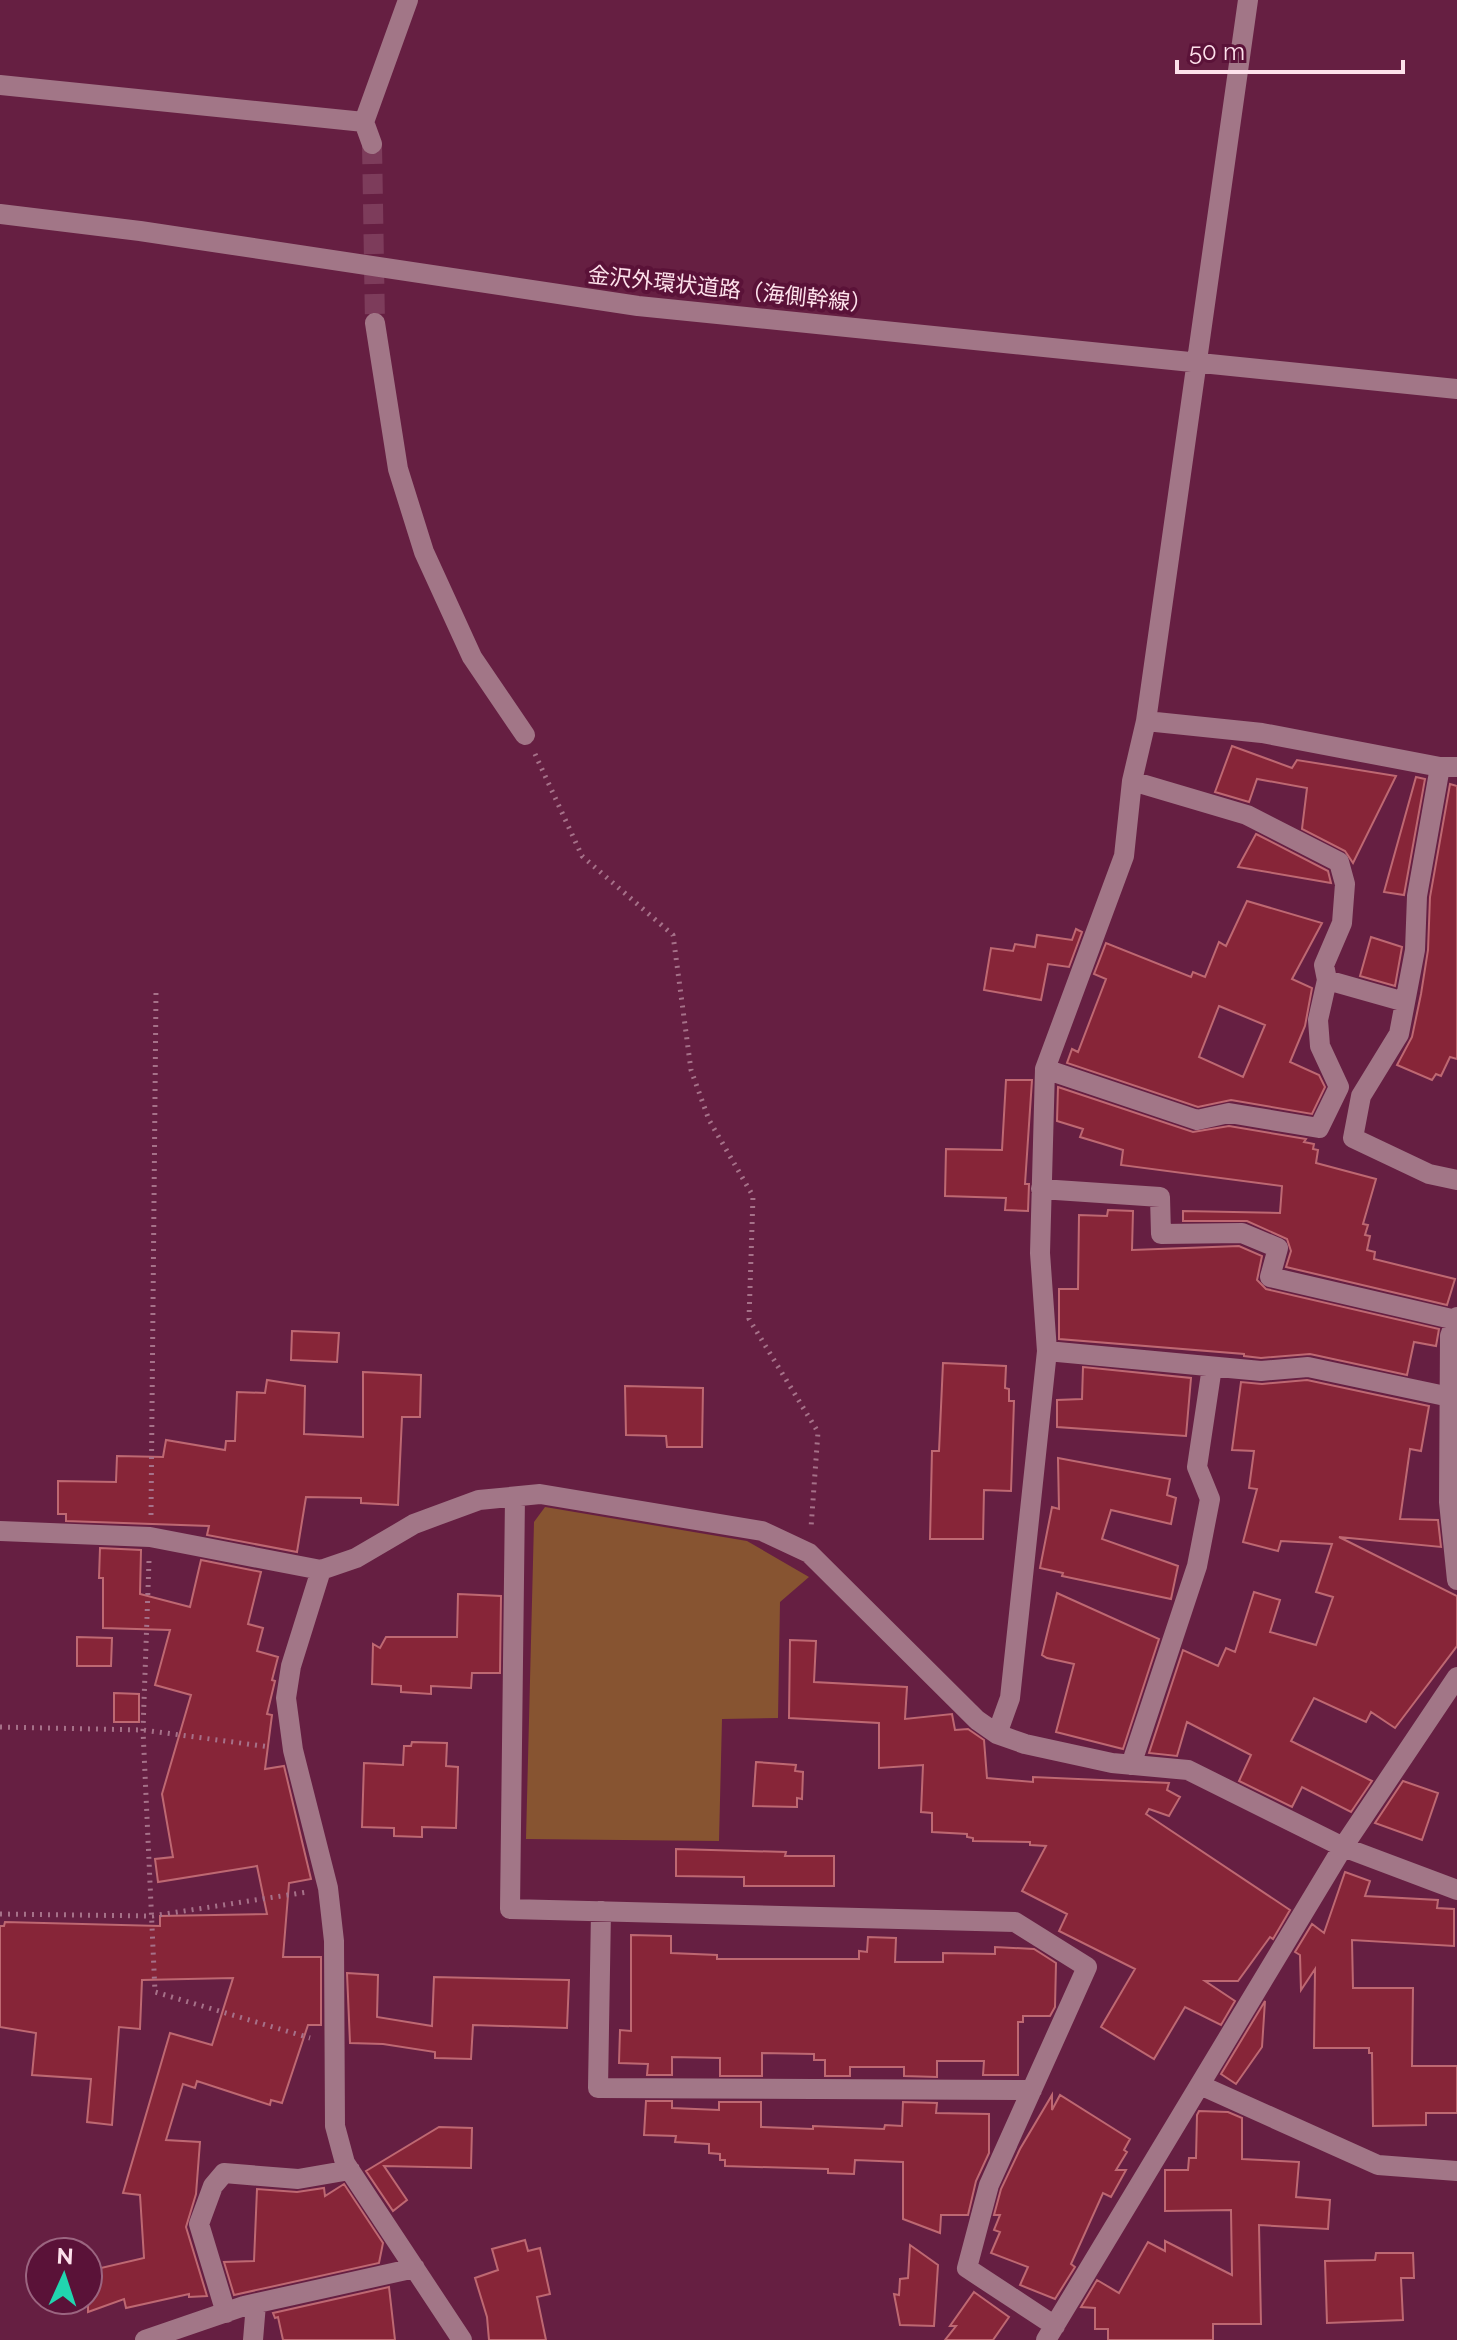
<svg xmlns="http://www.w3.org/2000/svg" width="1457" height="2340" viewBox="0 0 1457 2340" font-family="Raleway,'Noto Sans JP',sans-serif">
<rect width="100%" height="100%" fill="#661f42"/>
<path fill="#875431" d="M 545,1507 L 747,1541 L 809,1577 L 780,1602 L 778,1718 L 722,1719 L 719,1841 L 526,1839 L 534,1522 Z"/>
<path fill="#872538" stroke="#be6872" stroke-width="2" fill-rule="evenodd" d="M 1232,746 L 1292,768 L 1297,760 L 1396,776 L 1353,863 L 1345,851 L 1302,829 L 1307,788 L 1257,779 L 1249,802 L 1215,792 Z
M 1416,777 L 1425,779 L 1404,895 L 1384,892 Z
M 1450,784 L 1457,786 L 1457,1059 L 1450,1057 L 1441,1076 L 1436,1074 L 1432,1080 L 1397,1065 L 1412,1037 L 1421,994 L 1428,950 L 1430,897 Z
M 1256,834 L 1328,871 L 1331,883 L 1238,867 Z
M 1247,901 L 1322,923 L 1292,979 L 1312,988 L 1305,1026 L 1290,1062 L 1319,1075 L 1325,1087 L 1312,1114 L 1231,1100 L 1198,1107 L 1067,1063 L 1072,1049 L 1078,1052 L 1106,979 L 1094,974 L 1106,943 L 1191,977 L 1193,972 L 1205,977 L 1219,942 L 1226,946 ZM 1219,1006 L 1265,1025 L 1243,1077 L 1199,1057 Z
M 1076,929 L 1082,932 L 1069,967 L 1048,964 L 1041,1000 L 984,990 L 991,948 L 1013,951 L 1015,944 L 1035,947 L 1037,935 L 1072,940 Z
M 1371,937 L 1402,947 L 1395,986 L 1360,976 Z
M 1006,1080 L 1032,1080 L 1025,1184 L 1029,1184 L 1028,1211 L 1005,1210 L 1006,1198 L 945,1196 L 946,1149 L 1002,1150 Z
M 1058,1087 L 1193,1132 L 1229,1126 L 1306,1139 L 1304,1142 L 1314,1144 L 1313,1149 L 1318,1150 L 1316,1163 L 1376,1179 L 1363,1224 L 1368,1225 L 1365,1235 L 1370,1236 L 1367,1250 L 1375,1252 L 1374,1259 L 1455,1279 L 1447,1305 L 1286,1267 L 1291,1251 L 1287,1239 L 1247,1221 L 1183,1221 L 1183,1211 L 1280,1213 L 1282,1186 L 1121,1165 L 1123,1150 L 1080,1137 L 1083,1129 L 1057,1121 Z
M 1108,1210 L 1133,1211 L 1132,1250 L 1239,1246 L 1262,1256 L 1257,1280 L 1266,1289 L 1439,1329 L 1436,1346 L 1414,1342 L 1407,1375 L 1310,1354 L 1261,1358 L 1244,1356 L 1244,1354 L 1059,1339 L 1059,1289 L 1078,1289 L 1079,1215 L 1107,1216 Z
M 292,1331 L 339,1333 L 337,1362 L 291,1360 Z
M 943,1363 L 1006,1366 L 1005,1388 L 1009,1389 L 1009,1401 L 1014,1401 L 1011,1491 L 984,1490 L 983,1539 L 930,1539 L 932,1451 L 939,1451 Z
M 1083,1367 L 1191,1378 L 1186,1436 L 1057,1427 L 1057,1400 L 1082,1399 Z
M 363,1372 L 421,1375 L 420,1417 L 402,1417 L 398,1505 L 361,1503 L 361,1498 L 306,1497 L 297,1552 L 207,1535 L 209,1526 L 66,1521 L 66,1514 L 58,1514 L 58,1481 L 116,1482 L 117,1456 L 163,1457 L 166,1440 L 225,1450 L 226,1441 L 235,1441 L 237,1392 L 265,1393 L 267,1380 L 305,1386 L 304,1434 L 363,1437 Z
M 1307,1380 L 1429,1406 L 1421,1451 L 1410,1449 L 1400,1519 L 1438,1520 L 1441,1547 L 1339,1537 L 1457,1596 L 1457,1646 L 1395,1728 L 1371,1712 L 1366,1722 L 1314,1698 L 1291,1741 L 1372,1781 L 1351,1812 L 1302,1787 L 1292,1807 L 1239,1781 L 1251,1755 L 1187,1722 L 1177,1756 L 1149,1753 L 1183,1650 L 1218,1666 L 1226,1648 L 1235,1652 L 1254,1592 L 1280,1600 L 1270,1632 L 1316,1645 L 1333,1597 L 1316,1592 L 1332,1544 L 1281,1541 L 1278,1551 L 1243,1542 L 1257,1489 L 1249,1488 L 1254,1451 L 1232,1450 L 1241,1382 L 1262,1384 Z
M 625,1386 L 703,1388 L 702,1447 L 667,1447 L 666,1436 L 626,1435 Z
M 1058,1458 L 1170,1479 L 1167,1495 L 1176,1498 L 1171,1524 L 1111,1510 L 1102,1539 L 1178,1566 L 1171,1599 L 1062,1576 L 1063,1573 L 1040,1568 L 1052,1507 L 1059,1509 Z
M 100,1548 L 141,1550 L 140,1594 L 190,1607 L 201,1560 L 261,1572 L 248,1624 L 263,1628 L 257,1651 L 278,1657 L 272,1680 L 275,1681 L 267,1714 L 272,1715 L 265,1769 L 284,1766 L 311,1879 L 289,1883 L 283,1957 L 321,1957 L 321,2025 L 308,2025 L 282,2103 L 271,2100 L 270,2105 L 197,2081 L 195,2088 L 183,2084 L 166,2140 L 200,2142 L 196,2194 L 186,2227 L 207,2296 L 189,2297 L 189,2294 L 126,2308 L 124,2299 L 88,2312 L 88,2271 L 144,2258 L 140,2195 L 123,2193 L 170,2033 L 212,2045 L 233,1978 L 142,1980 L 140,2029 L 119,2027 L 112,2125 L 87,2122 L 91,2079 L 32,2075 L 36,2033 L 0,2027 L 0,1926 L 4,1926 L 5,1922 L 160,1926 L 160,1916 L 267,1914 L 257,1866 L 158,1882 L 155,1859 L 173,1857 L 162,1794 L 191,1695 L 155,1685 L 170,1630 L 103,1628 L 103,1578 L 99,1578 Z
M 1057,1593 L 1159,1639 L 1123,1749 L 1056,1732 L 1074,1664 L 1047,1658 L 1042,1655 Z
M 458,1594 L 501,1596 L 500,1673 L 472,1673 L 471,1688 L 431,1686 L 431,1694 L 401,1692 L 401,1686 L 372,1684 L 373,1644 L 380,1648 L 386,1637 L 457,1637 Z
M 77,1637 L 112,1638 L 111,1666 L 77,1666 Z
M 790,1640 L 816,1641 L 814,1682 L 907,1687 L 905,1719 L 952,1714 L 955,1730 L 968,1729 L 984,1740 L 987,1778 L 1033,1782 L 1033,1777 L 1169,1783 L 1167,1790 L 1180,1797 L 1169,1816 L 1149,1809 L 1146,1814 L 1290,1910 L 1273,1939 L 1270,1937 L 1238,1981 L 1205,1981 L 1235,2001 L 1221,2025 L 1185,2007 L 1154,2059 L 1101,2027 L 1135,1969 L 1059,1931 L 1067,1914 L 1022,1891 L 1046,1846 L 1030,1845 L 1030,1842 L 973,1841 L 973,1838 L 967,1837 L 967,1834 L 932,1832 L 932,1813 L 921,1812 L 923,1765 L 879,1768 L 879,1723 L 789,1718 Z
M 114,1693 L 139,1694 L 139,1722 L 114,1722 Z
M 412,1742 L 447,1743 L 446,1766 L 458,1767 L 456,1828 L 422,1827 L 422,1837 L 394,1836 L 394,1828 L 362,1827 L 364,1763 L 403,1765 L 404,1746 L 411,1746 Z
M 756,1762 L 796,1765 L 795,1771 L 803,1772 L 802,1799 L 797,1798 L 797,1807 L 753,1806 Z
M 1403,1781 L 1438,1793 L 1422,1840 L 1375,1823 Z
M 676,1849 L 786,1852 L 785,1856 L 834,1856 L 834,1886 L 744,1886 L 744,1877 L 676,1876 Z
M 1345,1872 L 1370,1881 L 1365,1896 L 1438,1900 L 1437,1908 L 1454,1909 L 1454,1946 L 1352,1940 L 1353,1988 L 1413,1988 L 1412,2066 L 1457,2066 L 1457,2113 L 1426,2113 L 1426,2125 L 1373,2126 L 1372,2053 L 1369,2053 L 1369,2048 L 1314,2048 L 1315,1969 L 1301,1990 L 1300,1955 L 1295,1952 L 1312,1924 L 1324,1933 Z
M 631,1935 L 671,1936 L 671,1953 L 717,1955 L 717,1959 L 859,1959 L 859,1951 L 867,1952 L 868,1937 L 896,1938 L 895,1962 L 943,1962 L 943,1953 L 995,1954 L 995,1947 L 1034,1949 L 1056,1963 L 1055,2007 L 1050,2016 L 1023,2016 L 1023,2022 L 1018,2022 L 1018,2075 L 983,2075 L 984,2061 L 937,2061 L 937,2077 L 904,2076 L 904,2067 L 850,2067 L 850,2076 L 825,2076 L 825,2060 L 814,2060 L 814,2054 L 762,2053 L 762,2076 L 720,2076 L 720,2058 L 672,2057 L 672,2075 L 647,2075 L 648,2064 L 619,2063 L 620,2030 L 631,2031 Z
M 347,1973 L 378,1975 L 377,2017 L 432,2026 L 434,1977 L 569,1980 L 567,2028 L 473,2025 L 471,2059 L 435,2058 L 435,2052 L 383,2044 L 350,2043 Z
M 1265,2001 L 1262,2047 L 1236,2084 L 1221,2074 Z
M 1052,2095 L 1052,2110 L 1060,2095 L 1130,2139 L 1124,2150 L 1127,2152 L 1116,2170 L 1126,2170 L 1111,2197 L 1103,2193 L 1071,2264 L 1075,2267 L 1055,2299 L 1020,2285 L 1028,2267 L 991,2253 L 1000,2232 L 994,2230 L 1000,2215 L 994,2215 L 1001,2189 L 1020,2149 Z
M 646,2101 L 672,2101 L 672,2108 L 719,2110 L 719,2102 L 761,2102 L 761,2127 L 813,2129 L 813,2126 L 884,2129 L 885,2125 L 902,2126 L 903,2102 L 937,2103 L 936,2113 L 989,2114 L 989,2153 L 976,2181 L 968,2215 L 941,2215 L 940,2233 L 903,2219 L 903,2162 L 855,2160 L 854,2174 L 828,2173 L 828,2169 L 725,2166 L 725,2160 L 720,2160 L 720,2154 L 709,2153 L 709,2144 L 675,2142 L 676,2136 L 644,2135 Z
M 1199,2111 L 1228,2112 L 1242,2118 L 1242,2159 L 1299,2162 L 1296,2197 L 1330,2200 L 1328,2229 L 1259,2225 L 1261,2324 L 1213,2324 L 1213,2340 L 1108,2340 L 1108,2329 L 1095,2329 L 1095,2308 L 1081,2307 L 1097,2280 L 1119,2293 L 1148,2242 L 1165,2251 L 1165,2241 L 1232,2275 L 1231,2210 L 1165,2211 L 1165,2170 L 1188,2170 L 1189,2158 L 1196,2158 L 1197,2115 Z
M 439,2127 L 472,2128 L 471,2168 L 384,2166 L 407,2200 L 393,2211 L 366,2171 Z
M 344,2184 L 383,2243 L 379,2263 L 234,2295 L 224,2262 L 254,2261 L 257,2189 L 297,2192 L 324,2188 L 325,2196 Z
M 525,2240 L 528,2251 L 540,2248 L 550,2294 L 537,2297 L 546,2340 L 489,2340 L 487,2317 L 475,2278 L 498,2270 L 492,2249 Z
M 910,2245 L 938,2265 L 934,2326 L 900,2325 L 894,2294 L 899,2295 L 900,2279 L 908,2278 Z
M 1376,2253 L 1413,2253 L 1414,2278 L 1401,2278 L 1403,2320 L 1327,2323 L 1325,2261 L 1375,2260 Z
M 389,2287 L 395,2340 L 283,2340 L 278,2317 L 275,2318 L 273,2313 Z
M 974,2292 L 1009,2317 L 993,2340 L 945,2340 L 956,2326 L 950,2326 Z"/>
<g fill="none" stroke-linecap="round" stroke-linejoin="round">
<path stroke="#7d3c5b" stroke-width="20" stroke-dasharray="20 10" stroke-linecap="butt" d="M 372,144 L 375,323"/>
<path stroke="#a67189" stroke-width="5" stroke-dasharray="2 6" stroke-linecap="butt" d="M 535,754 L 582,856 L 673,935 L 691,1070 L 709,1120 L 753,1196 L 749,1319 L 818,1432 L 811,1528
M 151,1515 L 156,992
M 149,1561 L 143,1730 L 155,1992 L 310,2038
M 0,1727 L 143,1730 L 270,1747
M 0,1914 L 152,1916 L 307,1892"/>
<path stroke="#a27687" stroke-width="20" d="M 0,85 L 364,122
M 372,144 L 364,122 L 408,0
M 0,214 L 140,231 L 638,306 L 1457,389
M 375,323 L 398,469 L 424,552 L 472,657 L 525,735
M 1146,721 L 1248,0
M 1440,767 L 1417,896 L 1415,950 L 1399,1034 L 1361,1096 L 1353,1138 L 1429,1174 L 1457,1180
M 1327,980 L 1405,1002
M 1045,1069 L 1197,1120 L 1229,1113 L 1319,1128 L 1339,1087 L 1320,1046 L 1318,1020 L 1327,980 L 1324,965 L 1342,923 L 1345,884 L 1339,862 L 1247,815 L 1132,781
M 1041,1189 L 1160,1197 L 1161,1234 L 1242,1233 L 1278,1248 L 1270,1277 L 1456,1320
M 1457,1317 L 1450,1336 L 1449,1502 L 1457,1580
M 1047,1351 L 1261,1371 L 1308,1367 L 1450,1397
M 515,1497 L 510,1909 L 1015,1922 L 1087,1967 L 989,2185 L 967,2268 L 1055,2326
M 0,1531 L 150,1537 L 321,1570 L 356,1558 L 414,1524 L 479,1500 L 540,1494 L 762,1531 L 809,1553 L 977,1720 L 997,1734 L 1025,1744 L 1112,1763 L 1188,1770 L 1343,1847 L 1457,1890
M 321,1570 L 291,1666 L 286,1698 L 293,1750 L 328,1888 L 334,1941 L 335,2126 L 345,2163 L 462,2340
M 997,1734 L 1010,1698 L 1047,1351 L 1040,1253 L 1045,1069 L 1124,856 L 1132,781 L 1146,721 L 1262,733 L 1440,767 L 1457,767
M 1131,1765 L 1197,1566 L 1210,1499 L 1197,1467 L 1212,1367
M 601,1911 L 598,2088 L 1032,2090
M 1200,2085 L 1378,2165 L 1457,2171
M 226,2313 L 199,2224 L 213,2186 L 224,2173 L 298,2179 L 350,2170
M 145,2340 L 244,2306 L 415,2268
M 253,2340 L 256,2304
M 1046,2340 L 1343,1847 L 1457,1677"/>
</g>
<g text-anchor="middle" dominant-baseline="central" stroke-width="8" stroke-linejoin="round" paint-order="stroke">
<g font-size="22" fill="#fde1eb" stroke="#5a1238">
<text transform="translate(730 289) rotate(6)">金沢外環状道路（海側幹線）</text>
</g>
</g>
<g transform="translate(64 2276) rotate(3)"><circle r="38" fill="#5a1238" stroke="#9b6580" stroke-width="2"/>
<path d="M0-6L14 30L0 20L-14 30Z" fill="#21d5af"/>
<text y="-12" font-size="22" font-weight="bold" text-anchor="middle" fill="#fde1eb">N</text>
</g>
<path d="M1177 60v12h226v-12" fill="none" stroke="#fde1eb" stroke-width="4"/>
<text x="1189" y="60" font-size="24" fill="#fde1eb" stroke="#5a1238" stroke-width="6" paint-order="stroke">50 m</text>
</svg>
